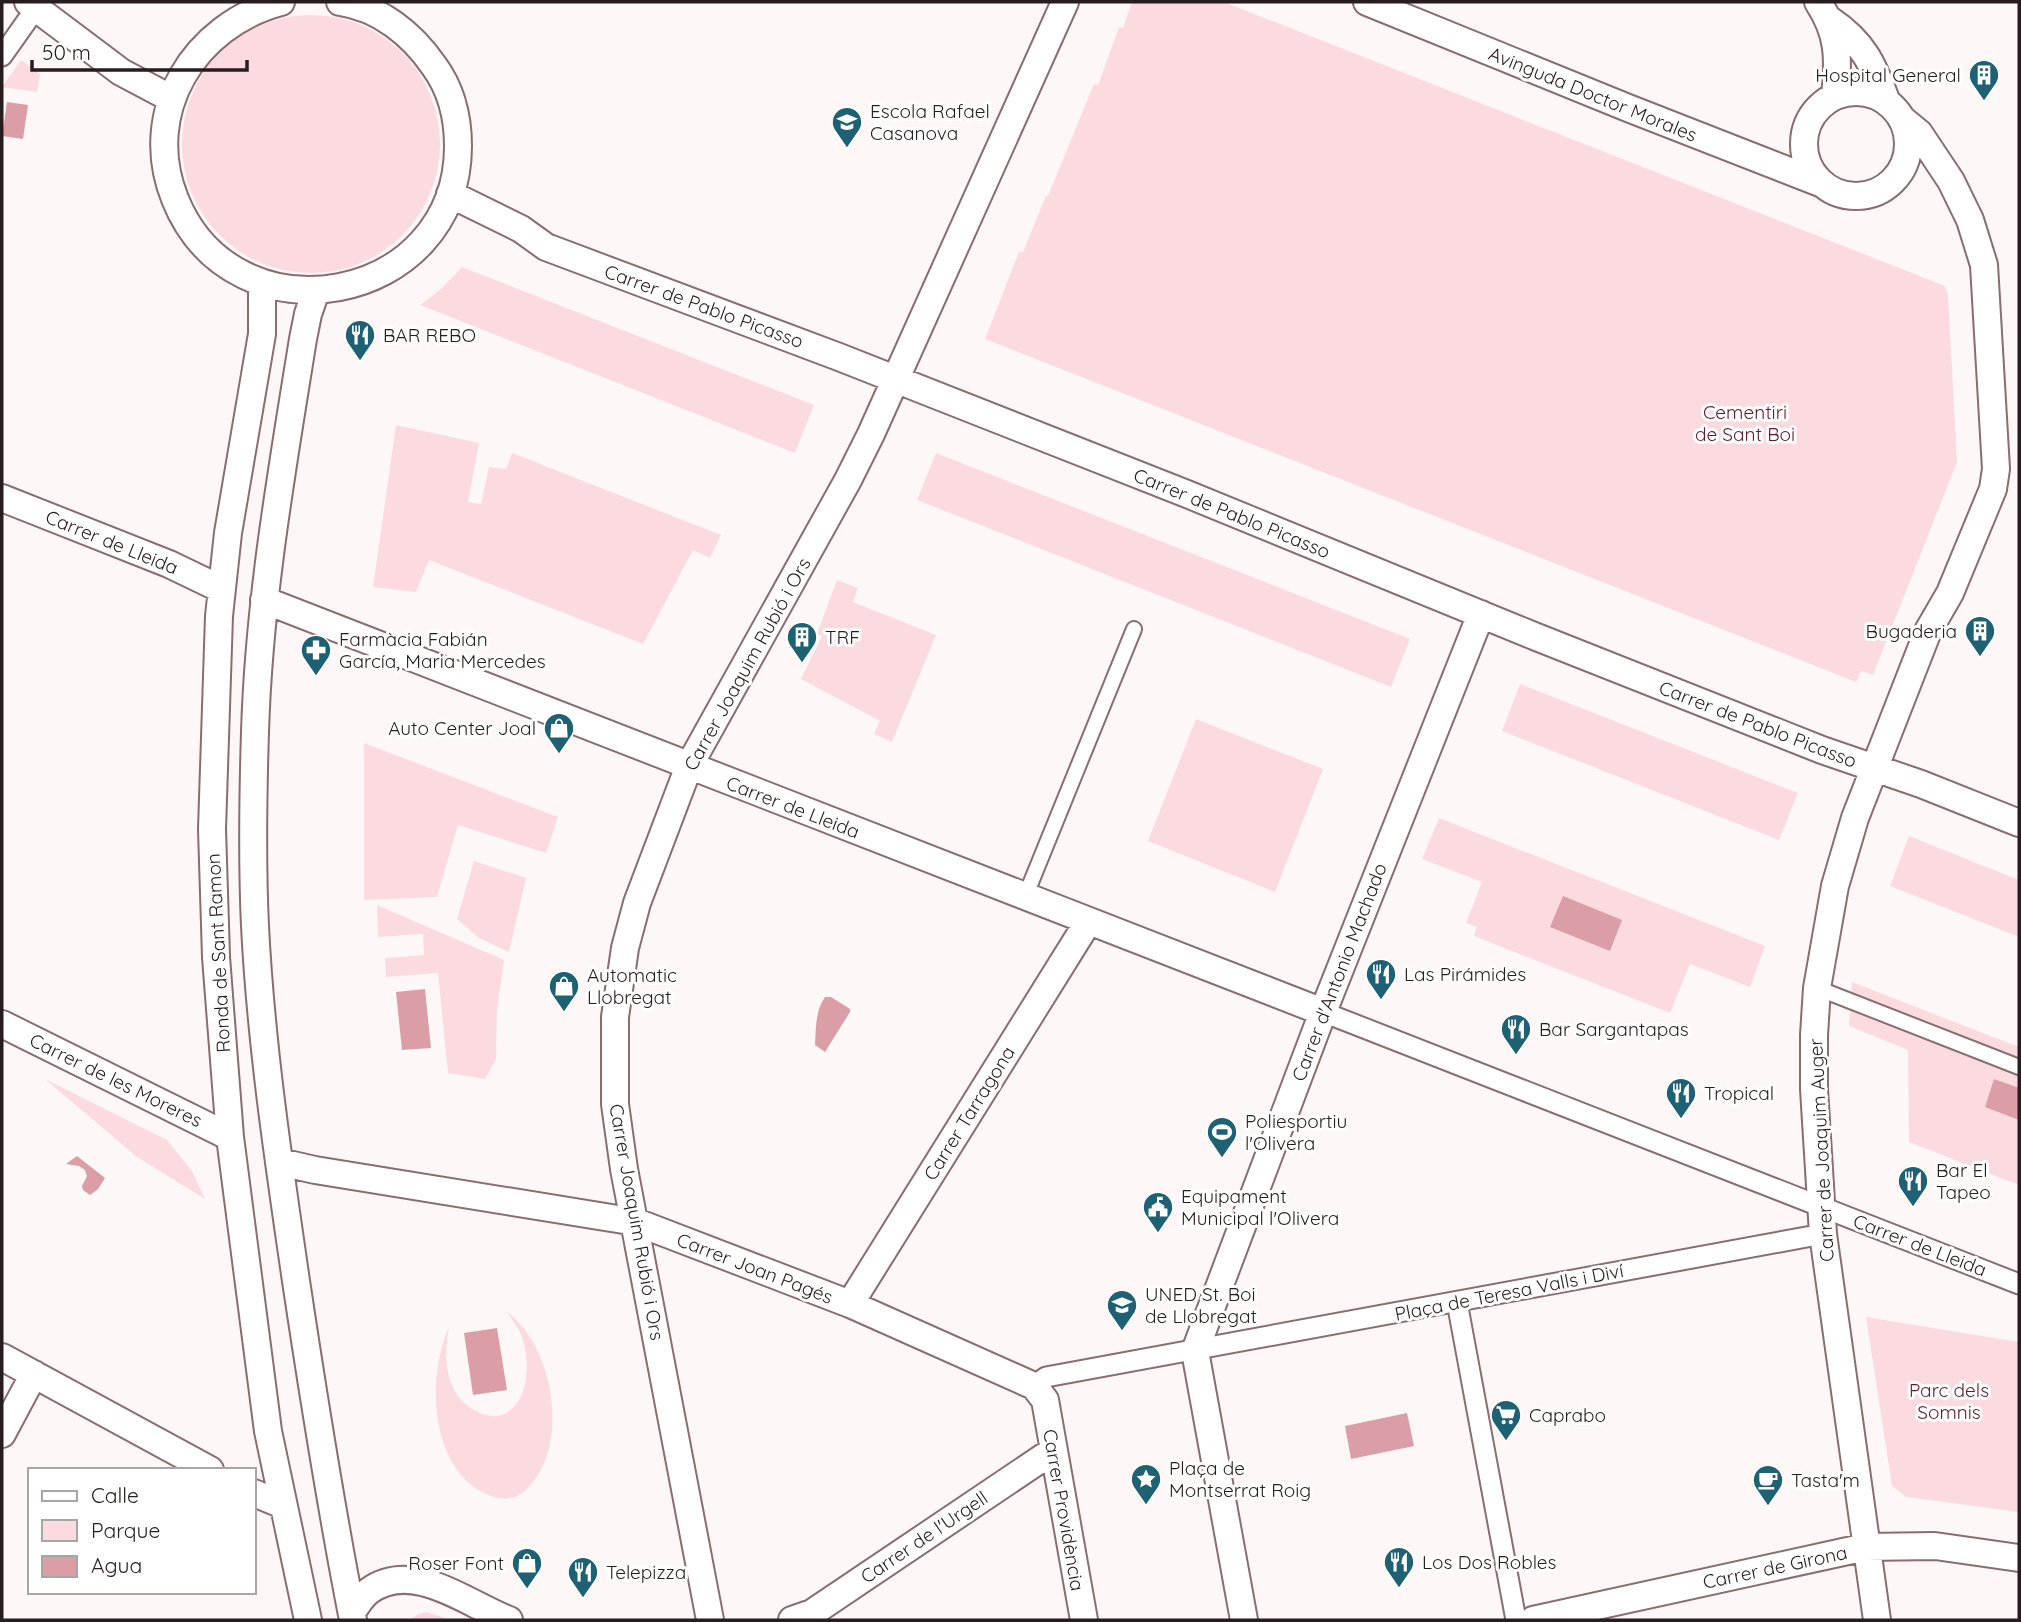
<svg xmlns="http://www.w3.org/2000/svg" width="2021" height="1622" viewBox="0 0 2021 1622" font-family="Quicksand,sans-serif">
<rect width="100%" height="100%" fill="#fef7f7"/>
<path fill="#fbdbdf" d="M 1132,2 L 1224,2 L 1945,286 L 1948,295 L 1957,462 L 1873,675 L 1861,671 L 1856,682 L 985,339 L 1019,252 L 1023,252 L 1046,196 L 1048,196 L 1094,84 L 1098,85 L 1119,27 L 1123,28 Z
M182 144a129 129 0 1 1 258 0a129 129 0 1 1-258 0Z
M 21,60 L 40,74 L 37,92 L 2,87 L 2,89 L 2,87 Z
M 462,267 L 814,405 L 795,453 L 420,305 L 441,289 Z
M 396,425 L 479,443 L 468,502 L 481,504 L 489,467 L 506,469 L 512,453 L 721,535 L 710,558 L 693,550 L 643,644 L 429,560 L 416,592 L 373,587 Z
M 936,453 L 1410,639 L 1391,687 L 917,500 Z
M 837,580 L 858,588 L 853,602 L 936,635 L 892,742 L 874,734 L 880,721 L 801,679 L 822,636 L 817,634 Z
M 1520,684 L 1798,793 L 1779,840 L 1502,731 Z
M 1196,719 L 1323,769 L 1275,892 L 1148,841 Z
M 364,743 L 558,817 L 546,853 L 458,825 L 437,897 L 364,900 Z
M 1439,818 L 1765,946 L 1750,987 L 1690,964 L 1670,1013 L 1474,936 L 1477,927 L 1466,923 L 1482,882 L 1422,859 Z
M 1909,836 L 2019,880 L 2019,937 L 1890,886 Z
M 474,861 L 526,878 L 509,952 L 479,938 L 457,919 Z
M 377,905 L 504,960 L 497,1010 L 496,1059 L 485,1079 L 448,1073 L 438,973 L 386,977 L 385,958 L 424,955 L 423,934 L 378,937 Z
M 1852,982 L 2019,1047 L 2019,1185 L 1909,1142 L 1908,1050 L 1849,1026 Z
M 45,1079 L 167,1140 L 192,1171 L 205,1199 L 137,1157 Z
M 507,1312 C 551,1343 568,1433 536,1478 C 531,1484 525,1493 517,1496 C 505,1502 492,1497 482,1492 C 429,1463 427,1376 449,1327 C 443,1358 445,1397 478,1412 C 485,1416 496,1418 504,1414 C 529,1403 530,1363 523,1340 C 520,1330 513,1321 507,1312 Z
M 1866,1317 L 2019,1342 L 2019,1512 L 1906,1497 L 1892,1486 Z
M 427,1612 L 450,1620 L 409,1620 L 418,1614 Z"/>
<path fill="#db9ea6" d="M 7,102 L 28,105 L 23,139 L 2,136 Z
M 1563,896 L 1622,920 L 1610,951 L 1550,927 Z
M 425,989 L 431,1048 L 402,1050 L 396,992 Z
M 825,997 L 831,997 L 850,1009 L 850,1012 L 825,1052 L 815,1045 C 816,1029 815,1011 825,997 Z
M 1994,1079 L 2019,1088 L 2019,1120 L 1985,1107 Z
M 77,1156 L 105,1178 L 98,1189 L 90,1195 L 83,1190 L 82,1186 L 87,1176 L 85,1170 L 79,1166 L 66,1164 Z
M 497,1328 L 507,1390 L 473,1395 L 464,1333 Z
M 1407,1413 L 1414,1446 L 1351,1459 L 1345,1426 Z"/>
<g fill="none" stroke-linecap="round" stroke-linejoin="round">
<g stroke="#8a6d70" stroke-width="18">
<path id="service" d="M 1025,897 L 1134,629
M 1817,988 L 2019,1067"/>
</g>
<g stroke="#8a6d70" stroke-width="23">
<path id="pedestrian" d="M 2,56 L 36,8
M 1323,1012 L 2019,1284
M 1457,1302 L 1516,1620
M 1034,1386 L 1046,1377 L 1823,1234"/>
</g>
<g stroke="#8a6d70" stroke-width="30">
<path id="minor" d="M 28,2 L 121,72 L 172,99
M 281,2 C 194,25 140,112 175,199 C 234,346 458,305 458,146 C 458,118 451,89 434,66 C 412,34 380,8 340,2
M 1367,2 L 1628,108 L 1820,183
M 1818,2 C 1839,34 1839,58 1835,96
M 1830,20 C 1863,42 1873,64 1886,100
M1804 144a52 52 0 1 1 104 0a52 52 0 1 1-104 0Z
M 450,194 L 521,229 L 546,247 L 839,357 L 1187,494 L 1534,636 L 1822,750 L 1921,784 L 2019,823
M 262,283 L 262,334 L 228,533 L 219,616 L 212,829 L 216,957 L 230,1137 L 268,1431 L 308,1620
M 316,291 L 308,314 L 303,339 C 282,470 259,599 255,732 C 253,796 252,862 255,926 C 261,1045 279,1164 296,1281 C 313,1394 331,1508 353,1620
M 2,498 L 169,564 L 221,589
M 264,600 L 1323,1012
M 2,1024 L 230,1137
M 280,1162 L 315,1170 L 636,1222 L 850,1304 L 1034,1386 L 1045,1400 L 1084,1620
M 850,1304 L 1088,922
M 2,1357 L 210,1470
M 2,1434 L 34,1374
M 254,1493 L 283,1505
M 352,1612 C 357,1605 362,1596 369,1591 C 413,1559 467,1604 509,1620
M 710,1620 L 624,1169 L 615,1104 L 615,1017 L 625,948 L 637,903 L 689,766 L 848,480 L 871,434 L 1065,2
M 792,1620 L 812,1613 L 1054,1450
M 1244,1620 L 1195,1351 L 1323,1012 L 1481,614
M 1533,1620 L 1866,1547 L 1935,1546 L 2019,1558
M 1877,1620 L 1823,1234 L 1814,1089 L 1814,1035 L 1817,988 L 1835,886 L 1855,818 L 1928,631 L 1950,593 L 1993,489 L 1996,469 L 1984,265 L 1970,220 L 1951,181 L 1919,133 L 1902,119"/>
</g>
<use href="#service" stroke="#fff" stroke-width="14"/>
<use href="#pedestrian" stroke="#fff" stroke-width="19"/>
<use href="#minor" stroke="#fff" stroke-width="26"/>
</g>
<defs>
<g id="building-pin" transform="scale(1.575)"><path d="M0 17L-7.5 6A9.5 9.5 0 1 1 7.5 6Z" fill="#1d6173" stroke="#fff"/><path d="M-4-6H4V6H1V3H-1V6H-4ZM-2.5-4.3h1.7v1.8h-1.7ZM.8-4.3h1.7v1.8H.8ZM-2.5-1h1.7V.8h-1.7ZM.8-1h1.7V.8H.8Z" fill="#fff"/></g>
<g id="school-pin" transform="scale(1.575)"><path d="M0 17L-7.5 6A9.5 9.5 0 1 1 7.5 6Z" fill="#1d6173" stroke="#fff"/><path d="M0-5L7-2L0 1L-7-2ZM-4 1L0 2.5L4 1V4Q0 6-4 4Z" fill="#fff"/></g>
<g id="restaurant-pin" transform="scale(1.575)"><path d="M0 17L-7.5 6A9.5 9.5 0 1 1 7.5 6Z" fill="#1d6173" stroke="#fff"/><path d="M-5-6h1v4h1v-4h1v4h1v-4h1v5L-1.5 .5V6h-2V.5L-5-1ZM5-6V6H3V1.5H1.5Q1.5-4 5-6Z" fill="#fff"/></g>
<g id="pharmacy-pin" transform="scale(1.575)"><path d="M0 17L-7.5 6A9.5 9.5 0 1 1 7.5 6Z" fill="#1d6173" stroke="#fff"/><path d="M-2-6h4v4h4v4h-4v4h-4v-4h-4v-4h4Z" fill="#fff"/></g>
<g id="shop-pin" transform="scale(1.575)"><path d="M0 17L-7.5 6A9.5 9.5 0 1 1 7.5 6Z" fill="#1d6173" stroke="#fff"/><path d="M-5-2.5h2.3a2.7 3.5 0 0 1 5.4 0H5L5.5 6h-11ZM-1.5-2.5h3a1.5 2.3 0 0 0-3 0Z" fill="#fff"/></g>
<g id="stadium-pin" transform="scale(1.575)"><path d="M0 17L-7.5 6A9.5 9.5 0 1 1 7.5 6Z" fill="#1d6173" stroke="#fff"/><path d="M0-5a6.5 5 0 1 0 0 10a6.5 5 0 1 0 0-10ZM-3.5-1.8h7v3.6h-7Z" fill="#fff"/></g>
<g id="civic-pin" transform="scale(1.575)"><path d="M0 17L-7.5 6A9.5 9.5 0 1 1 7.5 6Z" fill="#1d6173" stroke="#fff"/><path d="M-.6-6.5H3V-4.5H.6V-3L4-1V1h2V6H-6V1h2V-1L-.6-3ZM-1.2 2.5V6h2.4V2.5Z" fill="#fff"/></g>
<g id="university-pin" transform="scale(1.575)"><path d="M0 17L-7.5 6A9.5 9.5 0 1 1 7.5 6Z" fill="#1d6173" stroke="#fff"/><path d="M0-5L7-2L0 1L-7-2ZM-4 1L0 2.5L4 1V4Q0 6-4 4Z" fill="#fff"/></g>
<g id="supermarket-pin" transform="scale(1.575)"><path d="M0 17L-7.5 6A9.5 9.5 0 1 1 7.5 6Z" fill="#1d6173" stroke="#fff"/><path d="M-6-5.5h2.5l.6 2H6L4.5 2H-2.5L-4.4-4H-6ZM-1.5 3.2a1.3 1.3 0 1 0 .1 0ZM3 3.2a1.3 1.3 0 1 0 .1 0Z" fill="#fff"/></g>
<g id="sight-pin" transform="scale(1.575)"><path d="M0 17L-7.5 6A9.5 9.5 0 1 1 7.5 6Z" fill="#1d6173" stroke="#fff"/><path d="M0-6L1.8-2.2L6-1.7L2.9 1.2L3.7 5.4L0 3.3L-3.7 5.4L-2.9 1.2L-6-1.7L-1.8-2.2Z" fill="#fff"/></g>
<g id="cafe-pin" transform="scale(1.575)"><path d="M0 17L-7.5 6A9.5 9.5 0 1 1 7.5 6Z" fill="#1d6173" stroke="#fff"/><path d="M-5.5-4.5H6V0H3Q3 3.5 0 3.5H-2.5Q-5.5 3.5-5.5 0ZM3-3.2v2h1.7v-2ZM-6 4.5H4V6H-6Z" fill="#fff"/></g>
</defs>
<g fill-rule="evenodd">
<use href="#building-pin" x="1984" y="75"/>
<use href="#school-pin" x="847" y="122"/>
<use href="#restaurant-pin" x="360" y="335"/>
<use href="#building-pin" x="1980" y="631"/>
<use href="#building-pin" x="802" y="637"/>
<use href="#pharmacy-pin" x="316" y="650"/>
<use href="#shop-pin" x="559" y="728"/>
<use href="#restaurant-pin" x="1381" y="974"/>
<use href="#shop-pin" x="564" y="986"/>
<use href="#restaurant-pin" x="1516" y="1029"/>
<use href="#restaurant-pin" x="1681" y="1093"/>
<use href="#stadium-pin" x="1222" y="1132"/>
<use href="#restaurant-pin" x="1913" y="1181"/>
<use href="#civic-pin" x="1158" y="1207"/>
<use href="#university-pin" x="1122" y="1305"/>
<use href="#supermarket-pin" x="1506" y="1415"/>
<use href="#sight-pin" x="1146" y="1479"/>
<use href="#cafe-pin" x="1768" y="1480"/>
<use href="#restaurant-pin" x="1399" y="1562"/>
<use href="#shop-pin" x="527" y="1563"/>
<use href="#restaurant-pin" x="583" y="1572"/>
</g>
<g text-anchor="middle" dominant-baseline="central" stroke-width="6" stroke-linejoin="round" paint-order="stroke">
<g font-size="19" fill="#281d1e" stroke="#fff" text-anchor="start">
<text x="1961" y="75" text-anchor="end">Hospital General</text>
<text x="870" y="111">Escola Rafael<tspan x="870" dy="22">Casanova</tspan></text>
<text x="383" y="335">BAR REBO</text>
<text x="1957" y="631" text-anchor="end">Bugaderia</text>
<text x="825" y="637">TRF</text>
<text x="339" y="639">Farmàcia Fabián<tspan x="339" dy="22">García, Maria Mercedes</tspan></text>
<text x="536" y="728" text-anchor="end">Auto Center Joal</text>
<text x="1404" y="974">Las Pirámides</text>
<text x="587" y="975">Automatic<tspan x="587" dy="22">Llobregat</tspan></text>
<text x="1539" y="1029">Bar Sargantapas</text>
<text x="1704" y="1093">Tropical</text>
<text x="1245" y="1121">Poliesportiu<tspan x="1245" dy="22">l'Olivera</tspan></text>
<text x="1936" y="1170">Bar El<tspan x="1936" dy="22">Tapeo</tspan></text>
<text x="1181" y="1196">Equipament<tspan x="1181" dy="22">Municipal l'Olivera</tspan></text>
<text x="1145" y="1294">UNED St. Boi<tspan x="1145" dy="22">de Llobregat</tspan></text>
<text x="1529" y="1415">Caprabo</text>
<text x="1169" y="1468">Plaça de<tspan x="1169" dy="22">Montserrat Roig</tspan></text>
<text x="1791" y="1480">Tasta'm</text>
<text x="1422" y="1562">Los Dos Robles</text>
<text x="504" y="1563" text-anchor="end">Roser Font</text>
<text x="606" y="1572">Telepizza</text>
</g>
<g font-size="19" fill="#281d1e" stroke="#fff">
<text transform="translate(1593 94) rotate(22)">Avinguda Doctor Morales</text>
<text transform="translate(704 306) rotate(20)">Carrer de Pablo Picasso</text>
<text transform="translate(1232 513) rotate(22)">Carrer de Pablo Picasso</text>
<text transform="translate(112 542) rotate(22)">Carrer de Lleida</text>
<text transform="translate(747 664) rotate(-61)">Carrer Joaquim Rubió i Ors</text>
<text transform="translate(1758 724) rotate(21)">Carrer de Pablo Picasso</text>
<text transform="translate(793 807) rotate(21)">Carrer de Lleida</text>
<text transform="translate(218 953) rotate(-93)">Ronda de Sant Ramon</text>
<text transform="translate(1339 972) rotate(-69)">Carrer d'Antonio Machado</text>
<text transform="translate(116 1080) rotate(26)">Carrer de les Moreres</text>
<text transform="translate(969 1113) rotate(-58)">Carrer Tarragona</text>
<text transform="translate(1821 1150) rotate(-93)">Carrer de Joaquim Auger</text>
<text transform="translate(637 1222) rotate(80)">Carrer Joaquim Rubió i Ors</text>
<text transform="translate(1920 1245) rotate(21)">Carrer de Lleida</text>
<text transform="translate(755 1268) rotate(21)">Carrer Joan Pagés</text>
<text transform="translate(1509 1292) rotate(-11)">Plaça de Teresa Valls i Diví</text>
<text transform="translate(1064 1510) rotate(80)">Carrer Providència</text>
<text transform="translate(924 1537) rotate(-34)">Carrer de l'Urgell</text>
<text transform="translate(1775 1567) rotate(-12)">Carrer de Girona</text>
</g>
<g font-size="19" fill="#621b2c" stroke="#fff">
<text x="1745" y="412">Cementiri<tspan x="1745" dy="22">de Sant Boi</tspan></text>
<text x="1949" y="1390">Parc dels<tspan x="1949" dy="22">Somnis</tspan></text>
</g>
</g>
<rect width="2021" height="1622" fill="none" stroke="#281d1e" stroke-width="7"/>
<rect x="28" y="1468" width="228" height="126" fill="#ffffff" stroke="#a9a5a5" stroke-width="2"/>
<rect x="42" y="1491" width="35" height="10" fill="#ffffff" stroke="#a9a5a5" stroke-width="2"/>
<text x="91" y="1503" font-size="21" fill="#281d1e">Calle</text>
<rect x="42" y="1520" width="35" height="21" fill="#fbdbdf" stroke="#a9a5a5" stroke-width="2"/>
<text x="91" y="1538" font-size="21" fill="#281d1e">Parque</text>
<rect x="42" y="1556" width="35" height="21" fill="#db9ea6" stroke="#a9a5a5" stroke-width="2"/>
<text x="91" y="1573" font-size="21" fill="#281d1e">Agua</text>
<path d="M32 60v10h215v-10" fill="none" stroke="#281d1e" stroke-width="3.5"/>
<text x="42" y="60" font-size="21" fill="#281d1e" stroke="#ffffff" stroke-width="5" paint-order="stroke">50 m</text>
</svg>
